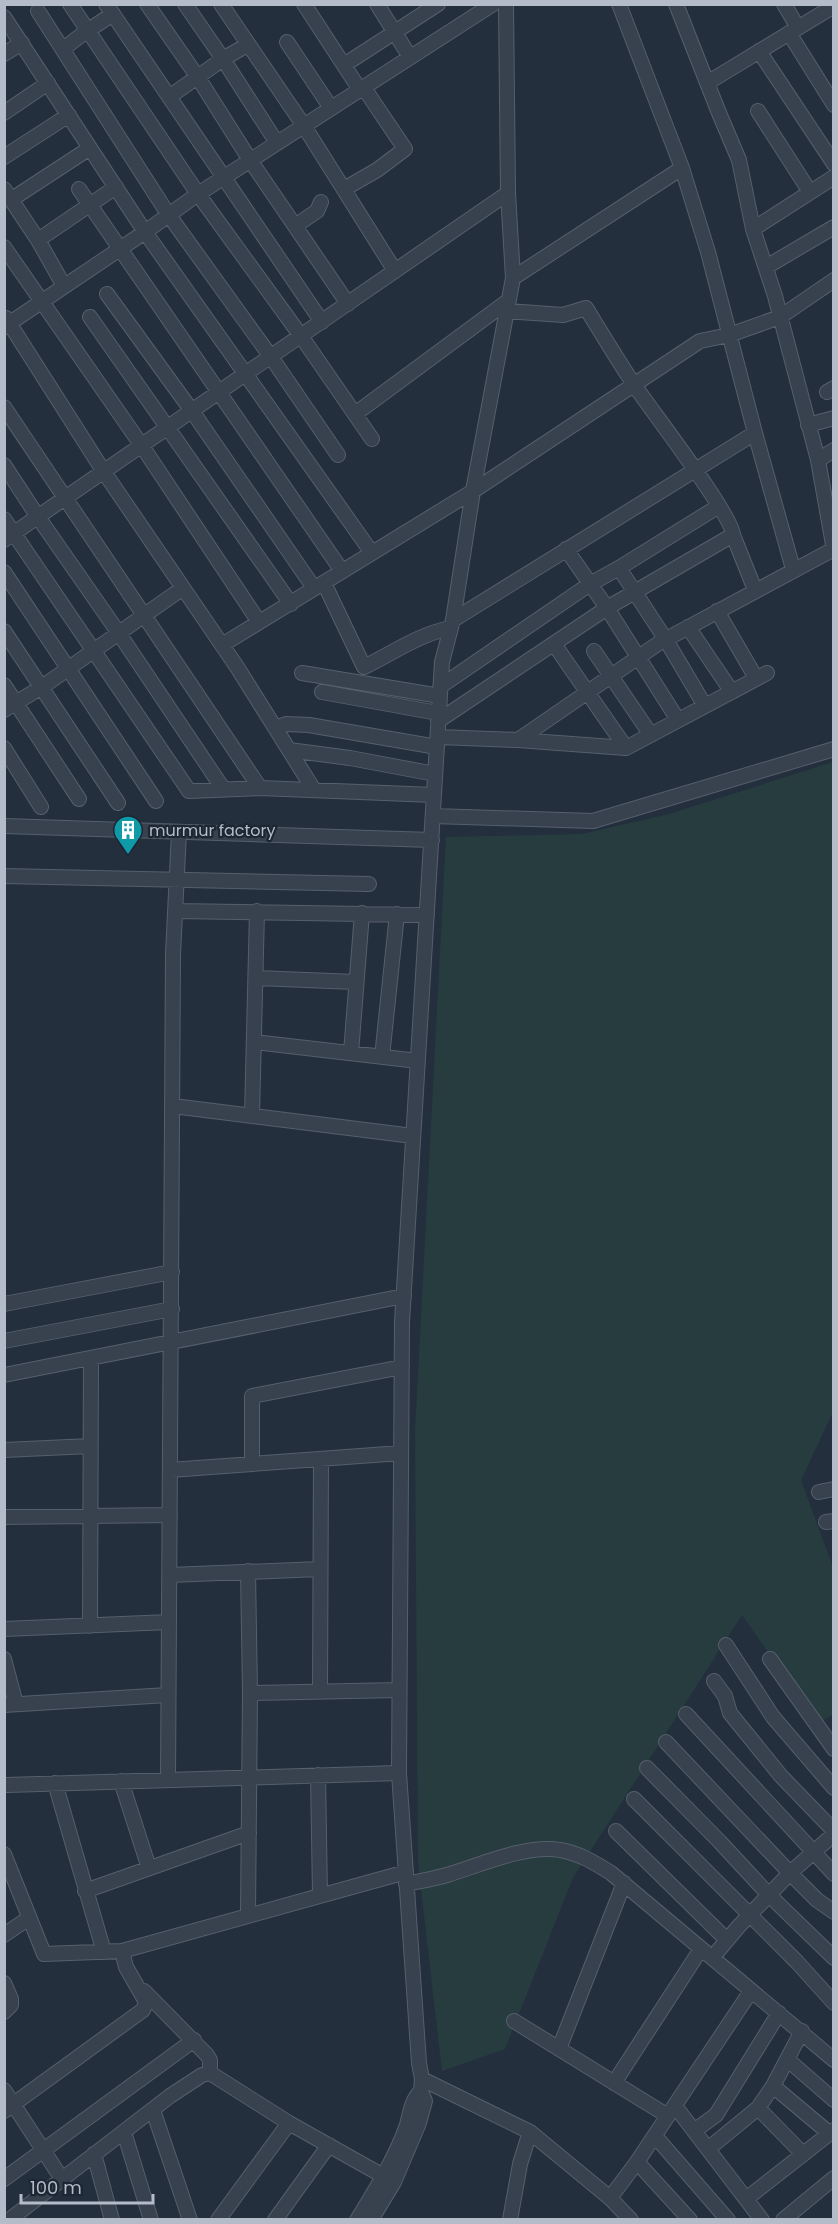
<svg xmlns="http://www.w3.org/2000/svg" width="838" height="2224" viewBox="0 0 838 2224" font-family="Poppins,sans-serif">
<rect width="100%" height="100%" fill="#242f3e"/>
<path fill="#263c3f" d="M 833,762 L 834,1410 L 801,1480 L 833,1567 L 833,1715 L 818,1723 L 742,1615 L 573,1878 L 505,2049 L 442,2071 L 418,1863 L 415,1432 L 446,837 L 582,834 L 669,814 Z"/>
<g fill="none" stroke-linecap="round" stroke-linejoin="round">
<g stroke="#565f6c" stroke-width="16">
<path id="minor" d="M 70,4 L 198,194 L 301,336 L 372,439
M 106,4 L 322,322
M 147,4 L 197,76 L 250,160 L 348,304
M 185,4 L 223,59 L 277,143
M 221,4 L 304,126 L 395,271
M 304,4 L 360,90 L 364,88 L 405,149 L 377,170 L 344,189
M 377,4 L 410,57
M 619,4 L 682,168 L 708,252 L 755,433 L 793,569
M 676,4 L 719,113 L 739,160 L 753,229 L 775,296 L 818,460 L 834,550
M 784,4 L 798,28
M 38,11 L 168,214 L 271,357 L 338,455
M 4,17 L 145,232 L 372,553
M 789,33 L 834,105
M 287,42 L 331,108
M 63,49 L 84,33 L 113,14
M 759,51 L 834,164
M 4,54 L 22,43
M 344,65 L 438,4
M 707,83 L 834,6
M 169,97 L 223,59 L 247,45
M 758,111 L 810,192
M 4,113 L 48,83
M 4,157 L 69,115
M 4,189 L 38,240 L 64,286
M 79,189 L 342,571
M 12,199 L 90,148
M 295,226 L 317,211 L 321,202
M 753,229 L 834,177
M 38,240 L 116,187
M 4,247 L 142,446 L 259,622
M 766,267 L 834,227
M 513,278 L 682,168
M 107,294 L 192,411 L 314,588
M 506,311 L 563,315 L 586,308 C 602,334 618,361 635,386 C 651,410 733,516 733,535 L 755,590
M 90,317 L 291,604
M 6,318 L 104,472 L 237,667 L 314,790
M 4,327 L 145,232 L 198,194 L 493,4
M 827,392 L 834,388
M 4,407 L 260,788
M 355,414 L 508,301
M 808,425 L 834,418
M 818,460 L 834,450
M 4,465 L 38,517 L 118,632 L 224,790
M 4,519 L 189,791 L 260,788 L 434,795
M 4,540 L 508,193
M 566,549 L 607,608 L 678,720
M 619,568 L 666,640 L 705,706
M 4,572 L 156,801
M 324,583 L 364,667 C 393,653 419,634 451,628
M 717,611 L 756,678
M 453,620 L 755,433
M 688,627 L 732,692
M 4,631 L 118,803
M 554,644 L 626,748
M 222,645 L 470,493 L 700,341 L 729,335 L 780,317 L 834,280
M 594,651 L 651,735
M 302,673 L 440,696
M 4,685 L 79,799
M 441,686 L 590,584 L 619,568 L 719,506
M 322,692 L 438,713
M 4,710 L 42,687 L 183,588
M 438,721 L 607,608 L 733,535
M 275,728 L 286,724 L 309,725 L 437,747
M 438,737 L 518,740 L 626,748 L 767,673
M 518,740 L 659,643 L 834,549
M 4,748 L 41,807
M 289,750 L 350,758 L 435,774
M 433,816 L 593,821 L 834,749
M 4,826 L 432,840
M 4,876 L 369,884
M 175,911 L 427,915
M 256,978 L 356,982
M 254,1042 L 418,1061
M 351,1053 L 362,913
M 382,1057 L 397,914
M 173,1106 L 413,1136
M 252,1116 L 257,911
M 4,1304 L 172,1272
M 4,1341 L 172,1309
M 4,1375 L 404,1296
M 4,1450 L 90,1446
M 252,1464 L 252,1396 L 402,1367
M 170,1470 L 401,1453
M 819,1492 L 834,1489
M 4,1517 L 170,1515
M 826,1522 L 834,1521
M 248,1571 L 250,1693
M 170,1575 L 320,1569
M 90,1626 L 91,1358
M 4,1629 L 169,1622
M 726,1645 L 773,1717 L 834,1788
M 4,1659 L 16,1704
M 770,1659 L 834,1749
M 714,1681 L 725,1696 L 730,1713 L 738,1723 L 781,1776 L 834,1831
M 320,1692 L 321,1459
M 4,1705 L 168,1695
M 686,1714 L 834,1874
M 666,1742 L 790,1873 L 817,1900 L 834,1912
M 647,1768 L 720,1842 L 769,1895 L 834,1958
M 318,1775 L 320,1895
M 168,1780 L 173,954 L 179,832
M 121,1781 L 149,1868
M 55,1783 L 104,1952
M 7,1785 L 399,1773
M 634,1799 L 797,1962 L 834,2003
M 616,1831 L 727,1940
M 4,1854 L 44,1954 L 122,1951
M 406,1884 C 420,1881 434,1879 447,1875 C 480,1865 527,1844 560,1850 C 579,1853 595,1863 611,1873 L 834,2060
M 85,1891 L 249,1833
M 248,1914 L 250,1693 L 399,1690
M 4,1935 L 29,1918
M 712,1958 L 739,1926 L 790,1873 L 834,1834
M 4,1983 L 11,1999 L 11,2005 L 4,2012
M 144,1991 L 207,2055 L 210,2060 L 210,2073
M 514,2021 L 668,2116
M 559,2049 L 624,1883
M 788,2060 L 834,2100
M 422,2079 L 530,2132 L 610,2198 L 631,2220
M 614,2083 L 701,1949
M 773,2086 L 829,2133
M 4,2090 L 62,2179
M 675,2106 L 762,2220
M 758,2108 L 803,2154
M 153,2110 L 190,2220
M 4,2111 L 143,2010 L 146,2002 L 126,1967 L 122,1951 L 406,1872
M 694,2131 L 716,2115 L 779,2013
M 124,2132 L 151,2220
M 655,2136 L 728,2220
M 708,2149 L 758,2108 L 773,2086 L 802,2031
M 94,2154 L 112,2220
M 637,2162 L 690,2220
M 4,2179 L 194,2040
M 610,2198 L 637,2162 L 751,1991
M 746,2199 L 834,2130
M 9,2220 L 170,2096 L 202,2075 L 210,2073 L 289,2123 L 394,2182
M 218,2220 L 289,2123
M 275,2220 L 329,2145
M 357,2220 C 376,2189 395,2159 407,2125 C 410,2113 412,2099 421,2091
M 371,2220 L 394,2182 L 419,2123 L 425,2101 L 421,2091 L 422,2079 L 419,2063 L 399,1773 L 402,1322 L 442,662 L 453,620 L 473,491 L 513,278 L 508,193 L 506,4
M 510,2220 L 520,2164 L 530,2132
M 783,2220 L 834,2178"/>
</g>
<use href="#minor" stroke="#38414e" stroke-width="14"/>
</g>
<defs>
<g id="building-pin" transform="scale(1.5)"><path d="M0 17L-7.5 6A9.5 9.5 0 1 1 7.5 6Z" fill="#0f9aa8" stroke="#1d2633"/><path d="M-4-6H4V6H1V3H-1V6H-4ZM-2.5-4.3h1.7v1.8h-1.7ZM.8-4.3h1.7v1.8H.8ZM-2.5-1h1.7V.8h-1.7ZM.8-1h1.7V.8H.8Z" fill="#fff"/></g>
</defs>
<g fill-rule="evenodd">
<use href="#building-pin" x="128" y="830"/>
</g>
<g text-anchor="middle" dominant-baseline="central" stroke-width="4.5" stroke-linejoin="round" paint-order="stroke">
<g font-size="16" fill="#b4bcc9" stroke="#1d2633" text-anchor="start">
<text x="149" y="830">murmur factory</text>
</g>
</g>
<rect width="838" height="2224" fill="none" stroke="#b4bcc9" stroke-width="12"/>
<path d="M21 2194v9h132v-9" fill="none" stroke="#b4bcc9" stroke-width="3"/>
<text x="30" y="2194" font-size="18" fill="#b4bcc9" stroke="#1d2633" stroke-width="4.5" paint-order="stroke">100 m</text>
</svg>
